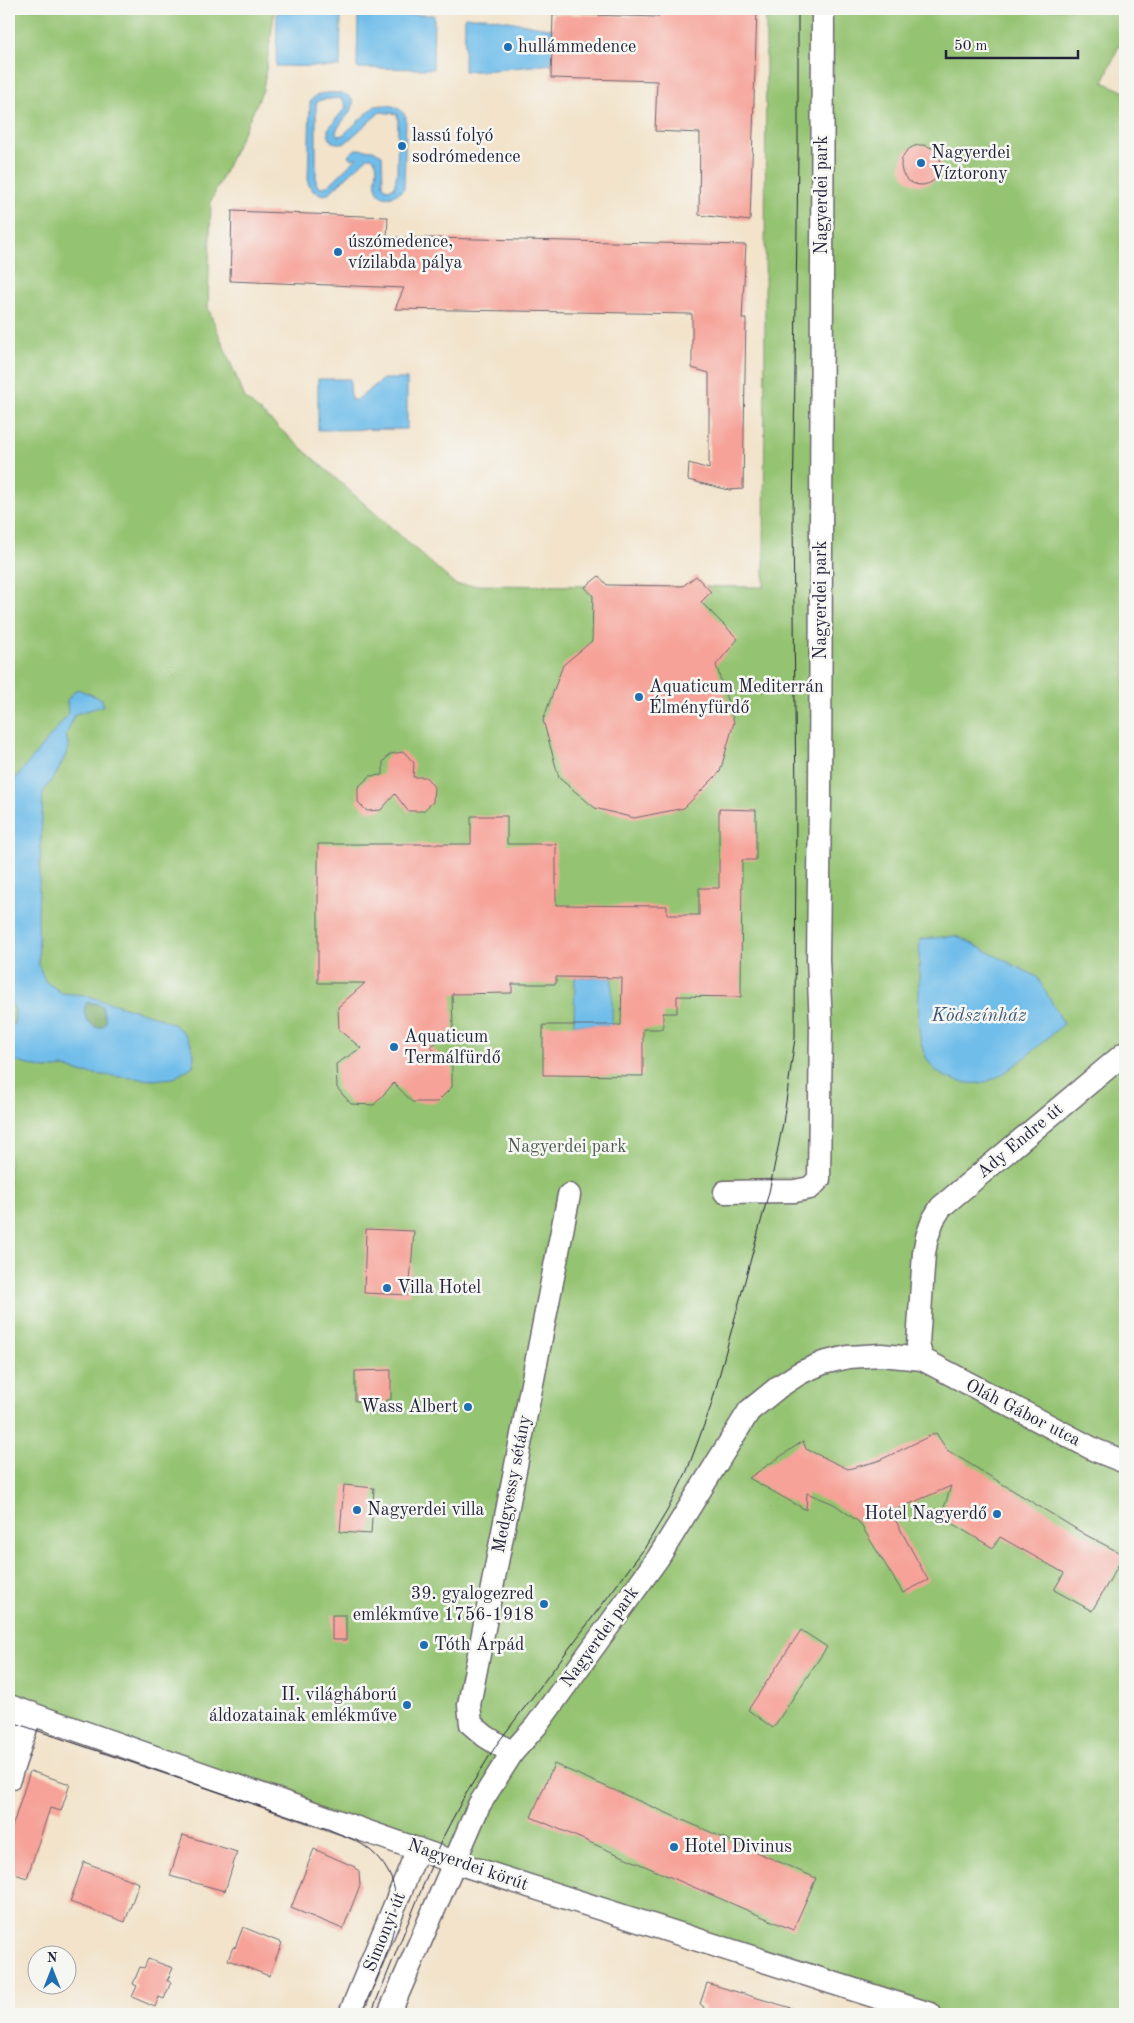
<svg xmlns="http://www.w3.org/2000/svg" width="1134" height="2023" viewBox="0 0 1134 2023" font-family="'Old Standard TT',serif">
<rect width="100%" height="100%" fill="#f6f6f2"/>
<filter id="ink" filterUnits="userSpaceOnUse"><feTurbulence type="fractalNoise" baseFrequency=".02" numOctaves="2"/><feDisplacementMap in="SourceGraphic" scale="10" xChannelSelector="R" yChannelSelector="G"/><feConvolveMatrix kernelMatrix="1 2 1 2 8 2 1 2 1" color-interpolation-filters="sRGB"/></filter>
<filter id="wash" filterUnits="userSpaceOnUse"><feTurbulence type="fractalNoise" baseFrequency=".0096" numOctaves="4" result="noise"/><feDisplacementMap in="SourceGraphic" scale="20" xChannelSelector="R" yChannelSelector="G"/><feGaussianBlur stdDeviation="1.12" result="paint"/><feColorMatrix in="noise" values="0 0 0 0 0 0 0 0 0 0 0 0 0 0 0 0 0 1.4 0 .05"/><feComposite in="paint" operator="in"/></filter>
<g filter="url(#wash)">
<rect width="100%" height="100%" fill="#f2e3ca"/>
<path fill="#94c371" stroke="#5b7256" d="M 9,9 L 275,9 L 263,90 L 211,201 L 208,308 L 245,398 L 456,585 L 764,587 L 766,9 L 1125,9 L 1125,32 L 1103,82 L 1125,92 L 1125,2014 L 930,2014 L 9,1706 Z"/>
<path fill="#77a963" stroke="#4c664f" d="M 87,1002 L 95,1003 L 102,1006 L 106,1022 L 102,1027 L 95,1027 L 86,1019 L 84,1010 Z"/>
<path fill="#70bdea" stroke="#497092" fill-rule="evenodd" d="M 277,12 L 341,13 L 340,67 L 276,66 Z
M 358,14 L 434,15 L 433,69 L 357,68 Z
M 465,17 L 486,17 L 553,29 L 552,64 L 484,71 L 464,71 Z
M 340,93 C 371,101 338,120 336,133 L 338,136 L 343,135 L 375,106 C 389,104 399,105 406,117 L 404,188 C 397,197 380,202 376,187 C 374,177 381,164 372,157 L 368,157 L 328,194 L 323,195 L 313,191 L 308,183 L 310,103 C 315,91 329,93 340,93 ZM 339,98 L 343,100 L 346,107 L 328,129 L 329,137 L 332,142 L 344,144 L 380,112 L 397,114 L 398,119 L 397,173 L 394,188 L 386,189 L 383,185 L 382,155 L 373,150 L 355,149 L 348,156 L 353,159 L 356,157 L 357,158 L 328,186 L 318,187 L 316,182 L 316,103 L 320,100 Z
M 318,379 L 350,379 L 351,400 L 357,400 L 383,379 L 407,379 L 407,429 L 318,430 Z
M 77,689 L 102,699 L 103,706 L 75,714 L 66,735 L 69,748 L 57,773 L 43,792 L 38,913 L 39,966 L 45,981 L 62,993 L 85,995 L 160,1018 L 173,1024 L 183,1032 L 191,1044 L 194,1055 L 193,1066 L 174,1078 L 152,1080 L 84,1073 L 64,1067 L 45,1069 L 13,1061 L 9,1062 L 9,1027 L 14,1024 L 15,1010 L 9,999 L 9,786 L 68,715 L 67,700 ZM 87,1002 L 95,1003 L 102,1006 L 106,1022 L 102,1027 L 95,1027 L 86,1019 L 84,1010 Z
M 957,936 L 1037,977 L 1064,1024 C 1045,1039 1012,1072 991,1080 C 979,1085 967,1084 954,1080 C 915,1069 918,1025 919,993 C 919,975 919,957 920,939 Z
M 575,977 L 612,978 L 612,1025 L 574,1025 Z"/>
<g id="blocks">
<path fill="#f6a298" d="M 659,9 L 757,9 L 750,221 L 699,215 L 700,133 L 655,131 L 657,81 L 551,78 L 553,14 L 659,17 Z
M901 165a20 20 0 1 1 40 0a20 20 0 1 1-40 0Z
M 232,211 L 388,217 L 387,237 L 746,245 L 742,319 L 746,319 L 743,489 L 729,490 L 688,480 L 689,463 L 709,469 L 709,373 L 692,368 L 692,314 L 395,309 L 404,288 L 230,281 Z
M 599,576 L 607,585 L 683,586 L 696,576 L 711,592 L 701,602 L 738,639 L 716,665 L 734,722 L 720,772 L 684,808 L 634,818 L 595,808 L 559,778 L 543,720 L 563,665 L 592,641 L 593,596 L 585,587 Z
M 404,752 L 414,763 L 413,777 L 426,777 L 434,787 L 433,802 L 423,811 L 408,811 L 395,794 L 381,810 L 367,811 L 358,802 L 358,787 L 370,776 L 383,775 L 383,762 L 390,754 Z
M 719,809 L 756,810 L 756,860 L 742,860 L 741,997 L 677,996 L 677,1013 L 663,1013 L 663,1029 L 643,1029 L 643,1076 L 543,1075 L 543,1025 L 621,1025 L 622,978 L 556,977 L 556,984 L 512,984 L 512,993 L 452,994 L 453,1030 L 430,1047 L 452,1065 L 452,1087 L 437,1102 L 412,1102 L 394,1083 L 374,1105 L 351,1104 L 337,1088 L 336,1064 L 361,1048 L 339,1030 L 338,1007 L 365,983 L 318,983 L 318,844 L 471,844 L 471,816 L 507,816 L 507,844 L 556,844 L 556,905 L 667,906 L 667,915 L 699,915 L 699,888 L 719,888 Z
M 366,1229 L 414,1231 L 409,1295 L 364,1293 Z
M 391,1370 L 391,1400 L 386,1400 L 386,1411 L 368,1411 L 367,1401 L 355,1401 L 355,1371 Z
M 936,1433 L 947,1450 L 1086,1535 L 1124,1555 L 1092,1611 L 1054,1590 L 1064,1573 L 1000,1537 L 993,1548 L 941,1517 L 951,1486 L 891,1512 L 928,1580 L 903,1593 L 859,1522 L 834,1504 L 807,1493 L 806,1510 L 749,1478 L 803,1441 L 806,1449 L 848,1469 L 878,1461 Z
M 344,1485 L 374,1488 L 371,1534 L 340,1532 Z
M 332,1615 L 346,1615 L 346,1640 L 332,1640 Z
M 801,1630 L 827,1647 L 773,1728 L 748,1710 Z
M 554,1764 L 816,1878 L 793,1930 L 531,1817 Z
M 30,1771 L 70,1784 L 61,1811 L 50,1808 L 27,1878 L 9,1872 L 9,1837 Z
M 183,1835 L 237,1852 L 225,1891 L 170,1876 Z
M 314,1849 L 355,1867 L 359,1871 L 360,1885 L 343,1929 L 291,1908 Z
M 84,1862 L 139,1883 L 125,1922 L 70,1902 Z
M 243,1927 L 282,1943 L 269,1976 L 228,1960 L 233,1947 L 235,1948 Z
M 148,1959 L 173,1968 L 167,1981 L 171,1982 L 164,1999 L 159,1997 L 155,2007 L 132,1997 L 137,1986 L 133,1984 L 140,1967 L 144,1968 Z
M 707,1983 L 798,2010 L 797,2014 L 701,2014 L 704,2007 L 700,2004 Z"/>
</g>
</g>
<g filter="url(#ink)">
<use href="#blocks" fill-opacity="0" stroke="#6b666d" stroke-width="1"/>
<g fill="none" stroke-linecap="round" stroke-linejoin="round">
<g stroke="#6b666d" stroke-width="25">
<path id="minor" d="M 725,1192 L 795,1191 L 810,1188 L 819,1179 L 821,1025 L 818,959 L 820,800 L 823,9
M 922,1359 L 918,1344 L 924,1253 L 927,1237 L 933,1220 L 941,1207 L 1125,1053
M 9,1706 L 454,1862 L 930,2014
M 512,1753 L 485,1736 L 471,1724 L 469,1705 L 569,1195
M 9,1779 L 31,1713
M 350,2014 L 418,1849
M 389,2014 L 479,1805 L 512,1753 L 536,1726 L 658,1558 L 749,1411 L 780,1386 L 800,1373 L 823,1363 L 848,1357 L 881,1355 L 922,1359 L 1095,1450 L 1125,1462"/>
</g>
<use href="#minor" stroke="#fff" stroke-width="22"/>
<path stroke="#22223b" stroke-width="1" d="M 9,1721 L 328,1829 C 341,1835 355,1839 366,1847 C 425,1891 383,1962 361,2014
M 371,2014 L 442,1839 L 464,1797 L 497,1744 L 644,1549 L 667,1511 L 687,1471 L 711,1406 L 769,1192 L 783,1123 L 795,1038 L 796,800 L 793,519 L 798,154 L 798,9"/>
</g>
</g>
<g fill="#1f6fb2" stroke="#f6f6f2" stroke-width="2">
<circle cx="508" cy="47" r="5"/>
<circle cx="402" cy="146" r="5"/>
<circle cx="921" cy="163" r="5"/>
<circle cx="338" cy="252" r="5"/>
<circle cx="639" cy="697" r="5"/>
<circle cx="394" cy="1047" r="5"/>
<circle cx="387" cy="1288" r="5"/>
<circle cx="468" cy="1407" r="5"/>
<circle cx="357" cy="1510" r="5"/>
<circle cx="997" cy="1514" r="5"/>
<circle cx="544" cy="1604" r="5"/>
<circle cx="424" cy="1645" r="5"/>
<circle cx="407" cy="1705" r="5"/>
<circle cx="674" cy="1847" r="5"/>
</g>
<g text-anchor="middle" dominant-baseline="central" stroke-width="5" stroke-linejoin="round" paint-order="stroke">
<g font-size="18" fill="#22223b" stroke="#f6f6f2" text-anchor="start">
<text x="518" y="47">hullámmedence</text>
<text x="412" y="136">lassú folyó<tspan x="412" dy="21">sodrómedence</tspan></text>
<text x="931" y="153">Nagyerdei<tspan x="931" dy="21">Víztorony</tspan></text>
<text x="348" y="242">úszómedence,<tspan x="348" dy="21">vízilabda pálya</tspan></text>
<text x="649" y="687">Aquaticum Mediterrán<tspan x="649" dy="21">Élményfürdő</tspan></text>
<text x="404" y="1037">Aquaticum<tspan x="404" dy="21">Termálfürdő</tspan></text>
<text x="397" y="1288">Villa Hotel</text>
<text x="458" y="1407" text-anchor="end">Wass Albert</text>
<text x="367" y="1510">Nagyerdei villa</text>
<text x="987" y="1514" text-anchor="end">Hotel Nagyerdő</text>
<text x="534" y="1594" text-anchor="end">39. gyalogezred<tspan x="534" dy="21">emlékműve 1756-1918</tspan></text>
<text x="434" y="1645">Tóth Árpád</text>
<text x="397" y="1695" text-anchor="end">II. világháború<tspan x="397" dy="21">áldozatainak emlékműve</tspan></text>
<text x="684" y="1847">Hotel Divinus</text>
</g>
<g font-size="18" fill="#22223b" stroke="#f6f6f2">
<text transform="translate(822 195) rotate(-90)">Nagyerdei park</text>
<text transform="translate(821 600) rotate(-90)">Nagyerdei park</text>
<text transform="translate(1020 1141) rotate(-40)">Ady Endre út</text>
<text transform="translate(1023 1413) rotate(27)">Oláh Gábor utca</text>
<text transform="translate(512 1484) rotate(-79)">Medgyessy sétány</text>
<text transform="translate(600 1637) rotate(-54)">Nagyerdei park</text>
<text transform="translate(468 1865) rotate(19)">Nagyerdei körút</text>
<text transform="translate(385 1932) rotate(-68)">Simonyi út</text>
</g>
<g font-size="18" fill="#4a5a4e" stroke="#f6f6f2">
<text x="567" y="1147">Nagyerdei park</text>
</g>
<g font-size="19" font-style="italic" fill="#3d5878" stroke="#f6f6f2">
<text x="979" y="1016">Ködszínház</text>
</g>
</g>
<rect width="1134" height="2023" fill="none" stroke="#f6f6f2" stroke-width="30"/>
<g transform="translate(52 1970)"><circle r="24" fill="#f6f6f2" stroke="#a1a1a9"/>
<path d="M0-4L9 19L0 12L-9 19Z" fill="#1f6fb2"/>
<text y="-8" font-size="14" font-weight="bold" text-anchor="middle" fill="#22223b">N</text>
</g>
<path d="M946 50v8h132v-8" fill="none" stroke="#22223b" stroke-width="2.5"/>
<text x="954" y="50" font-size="15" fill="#22223b" stroke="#f6f6f2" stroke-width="4" paint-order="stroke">50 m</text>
</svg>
